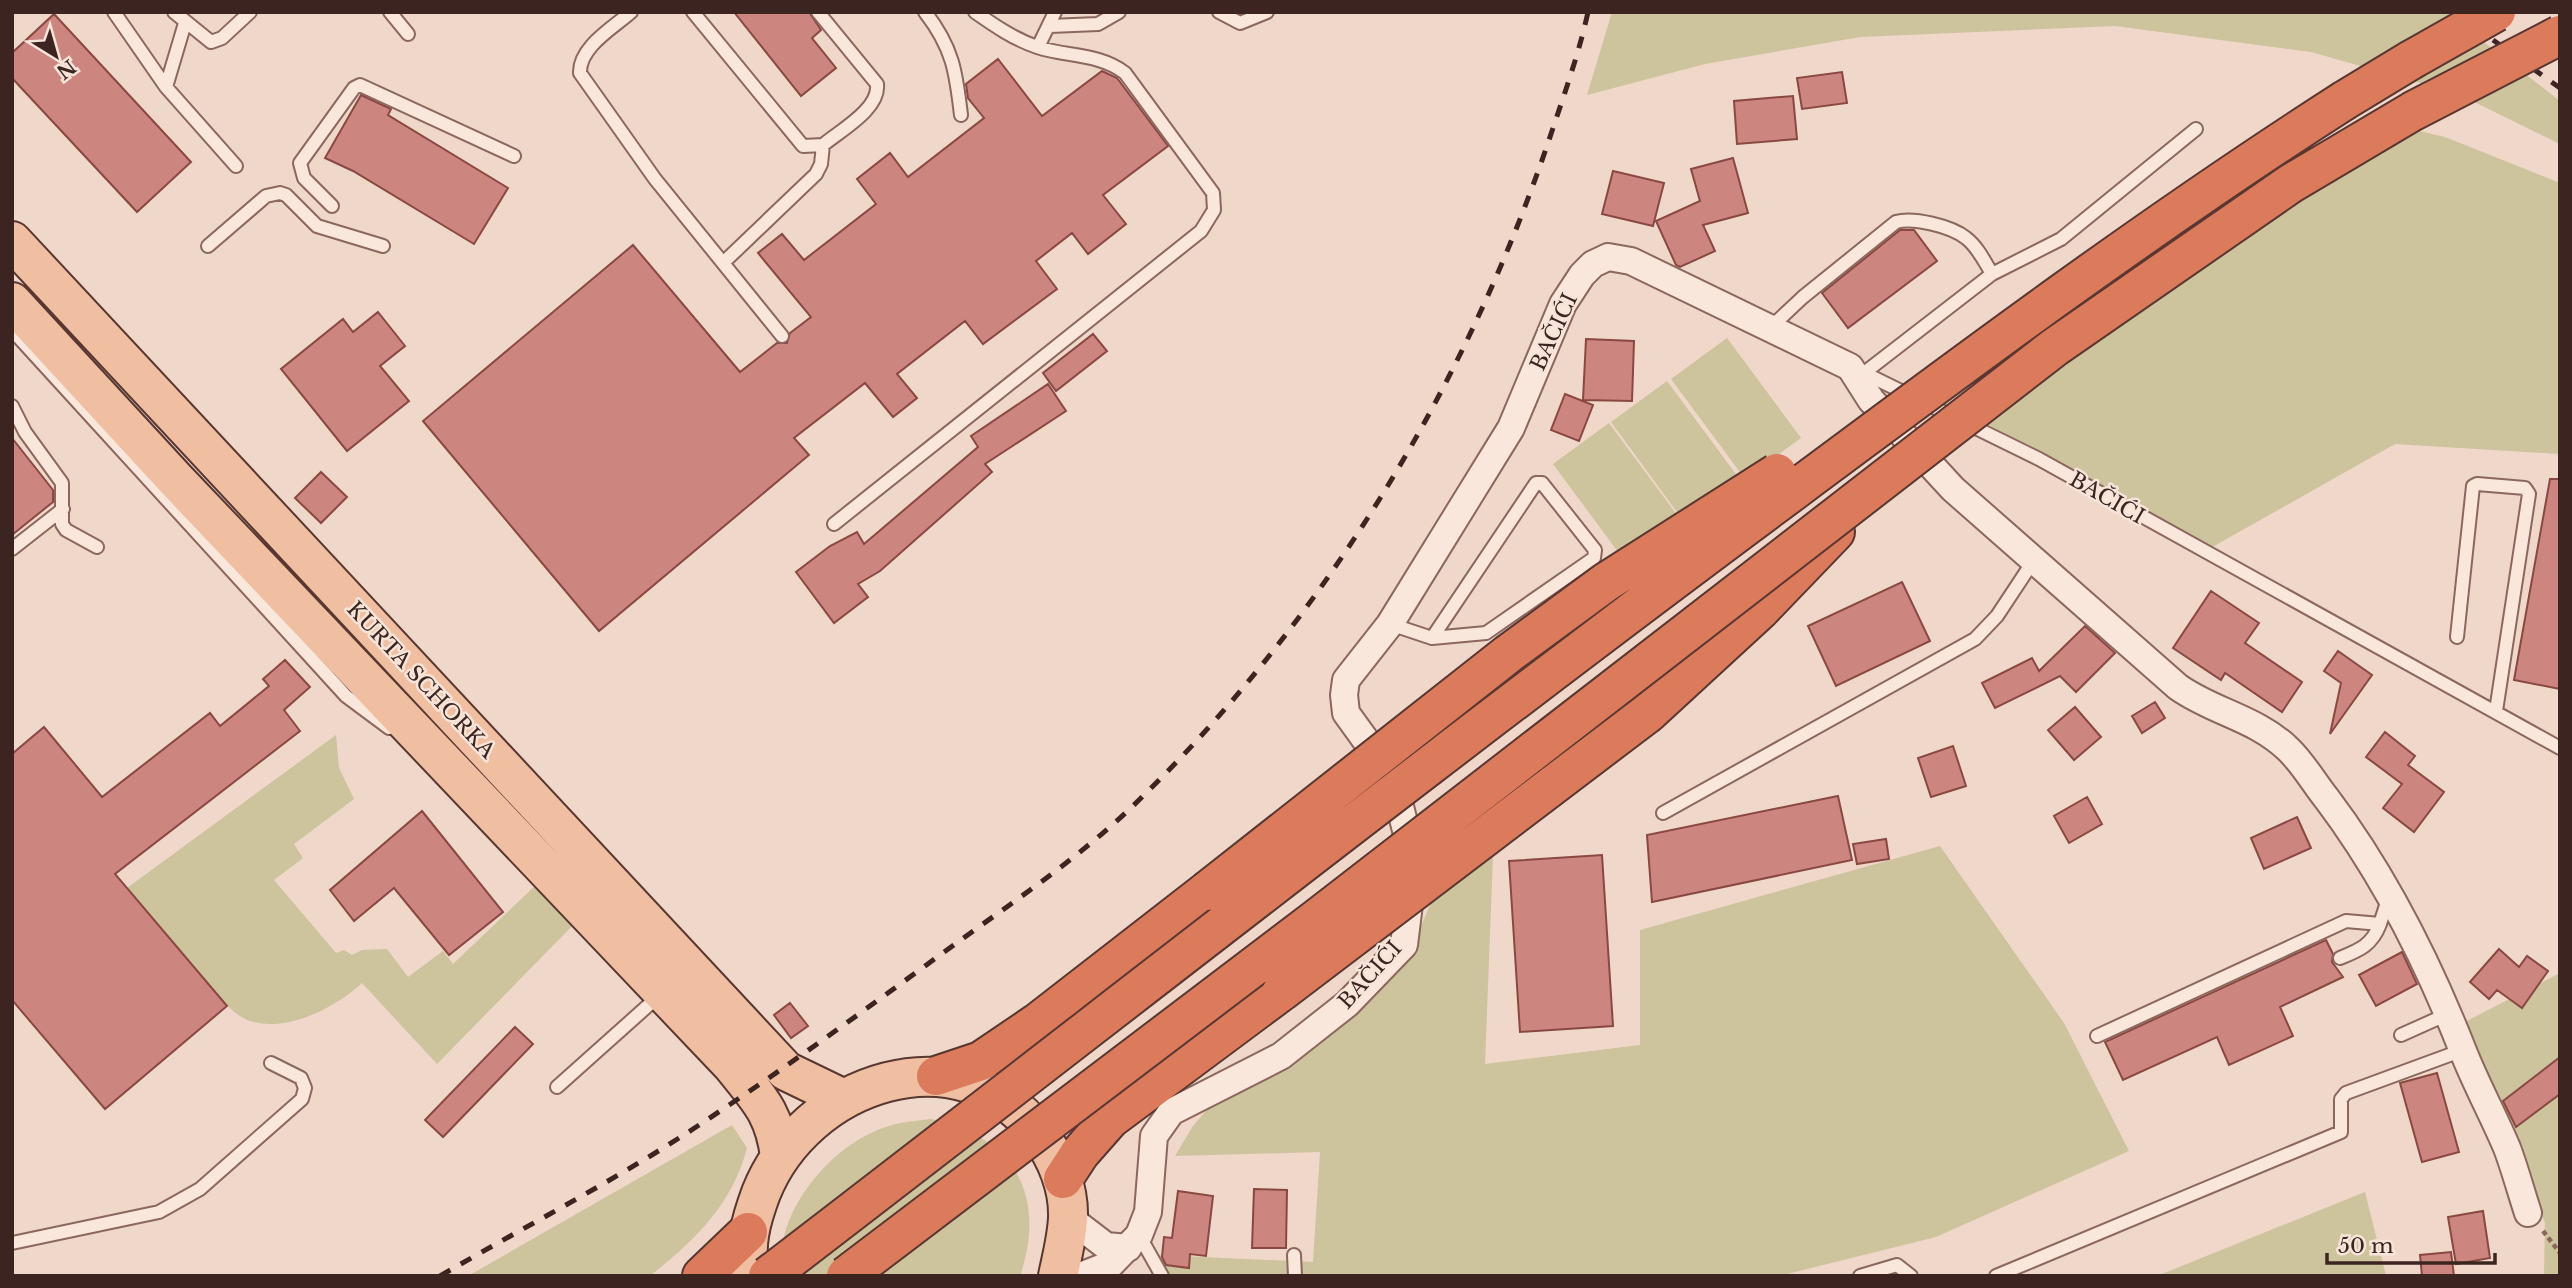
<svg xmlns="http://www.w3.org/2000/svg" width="2572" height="1288" viewBox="0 0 2572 1288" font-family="'Libre Baskerville',serif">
<rect width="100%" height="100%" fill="#efd7c9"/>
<path fill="#cdc39c" d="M 1612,12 L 2445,12 L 2560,101 L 2560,144 L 2456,93 L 2311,52 L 2115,26 L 1860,37 L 1705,64 L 1587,95 Z
M 2411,129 L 2445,137 L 2560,183 L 2560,454 L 2395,444 L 2207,550 L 1980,420 L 2222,250 Z
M 1727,338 L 1801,438 L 1745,479 L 1671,379 Z
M 1667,381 L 1741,481 L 1685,523 L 1611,422 Z
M 1609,423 L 1683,523 L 1627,564 L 1553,464 Z
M 336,735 L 339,768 L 354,799 L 294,844 L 303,858 L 274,880 L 336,953 L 344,950 L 352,955 L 362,950 L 387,949 L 408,977 L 443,951 L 453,964 L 538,883 L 576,922 L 437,1064 L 362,983 C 336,1007 288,1033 250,1021 C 220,1012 151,916 127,888 Z
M 1940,846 L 2064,1023 L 2129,1151 L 1936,1237 L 1779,1276 L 1156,1276 L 1159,1255 L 1313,1262 L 1320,1152 L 1175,1156 L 1193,1126 L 1216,1099 L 1368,1001 L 1406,963 L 1434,895 L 1493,855 L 1485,1064 L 1640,1045 L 1640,930 Z
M 2560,973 L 2560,1276 L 2544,1276 L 2545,1223 L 2509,1132 L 2457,1026 Z
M 931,1119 C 1015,1136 1047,1197 1020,1276 L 783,1276 C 783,1265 781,1253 783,1243 C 791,1195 837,1144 883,1128 C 899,1122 914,1121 931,1119 Z
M 732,1125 L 747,1148 C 732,1205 695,1240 650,1276 L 468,1276 Z
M 2365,1192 L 2386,1276 L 2157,1276 Z"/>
<path fill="#cc867f" stroke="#8a4843" stroke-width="2" d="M 734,12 L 809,12 L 821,30 L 812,38 L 836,68 L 801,96 Z
M 54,14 L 191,162 L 137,212 L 12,78 L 12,53 Z
M 998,59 L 1042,116 L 1102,71 L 1117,78 L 1168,146 L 1103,195 L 1126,224 L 1088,254 L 1072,233 L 1036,261 L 1057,289 L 983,344 L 965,321 L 897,374 L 917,398 L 893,417 L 865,383 L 794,438 L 809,455 L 599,631 L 423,421 L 633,245 L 740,372 L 777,343 L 787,343 L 790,333 L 811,317 L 758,253 L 782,234 L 804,260 L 876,204 L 857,179 L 890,153 L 908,177 L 984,118 L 968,98 L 966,84 Z
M 1842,72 L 1847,103 L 1802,109 L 1797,78 Z
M 361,95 L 391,109 L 388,115 L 508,188 L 474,244 L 353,171 L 325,158 Z
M 1793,96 L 1797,139 L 1737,144 L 1734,101 Z
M 1733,158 L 1748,213 L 1703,225 L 1715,251 L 1680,267 L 1676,265 L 1656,221 L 1700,201 L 1691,169 Z
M 1613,171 L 1664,183 L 1653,226 L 1602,214 Z
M 1900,230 L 1914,230 L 1937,261 L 1848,328 L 1822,293 Z
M 378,312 L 405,346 L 380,366 L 409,401 L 347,451 L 281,369 L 343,319 L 353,332 Z
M 1093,334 L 1107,351 L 1056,391 L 1043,373 Z
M 1586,339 L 1634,341 L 1632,401 L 1583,400 Z
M 1048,384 L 1066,411 L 985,464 L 992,472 L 880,571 L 858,584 L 868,597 L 834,623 L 796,572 L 830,546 L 857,532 L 864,544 L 978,447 L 971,436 Z
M 1565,394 L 1593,405 L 1579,441 L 1551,430 Z
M 12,438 L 53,490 L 53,502 L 12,535 Z
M 321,472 L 347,497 L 321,523 L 295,498 Z
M 2550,479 L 2560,479 L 2560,689 L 2514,680 Z
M 1902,582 L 1930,641 L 1836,686 L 1808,626 Z
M 2211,591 L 2259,623 L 2245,643 L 2302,682 L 2282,712 L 2225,673 L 2221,680 L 2173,648 Z
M 2085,626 L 2115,653 L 2076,692 L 2060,676 L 1995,708 L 1982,683 L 2032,658 L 2039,671 Z
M 2338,651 L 2372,675 L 2330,734 L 2341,683 L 2324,671 Z
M 285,660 L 310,687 L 284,710 L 300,731 L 115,874 L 227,1006 L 105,1109 L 12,1000 L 12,754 L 44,727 L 102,797 L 210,713 L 220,726 L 269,686 L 263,679 Z
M 2155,702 L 2165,718 L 2142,733 L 2132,716 Z
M 2075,707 L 2101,737 L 2074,760 L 2048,730 Z
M 2385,732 L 2415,756 L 2408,765 L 2444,792 L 2414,832 L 2383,808 L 2402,784 L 2366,757 Z
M 1953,746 L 1966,786 L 1931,797 L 1918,758 Z
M 1838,796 L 1852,860 L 1652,902 L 1647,835 Z
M 2087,797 L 2102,824 L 2069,843 L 2054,816 Z
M 422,811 L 503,912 L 449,955 L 394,888 L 354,921 L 330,890 Z
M 2297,817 L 2311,848 L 2264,869 L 2251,838 Z
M 1886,839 L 1889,859 L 1857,864 L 1853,844 Z
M 1602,855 L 1613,1026 L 1520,1032 L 1509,861 Z
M 2326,940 L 2333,954 L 2332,962 L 2343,977 L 2280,1007 L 2293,1036 L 2229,1065 L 2217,1037 L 2123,1080 L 2105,1042 Z
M 2499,949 L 2519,967 L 2527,956 L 2548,971 L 2522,1008 L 2497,990 L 2489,999 L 2470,982 Z
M 2402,952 L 2417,984 L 2376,1006 L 2359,975 Z
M 790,1003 L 808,1026 L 791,1038 L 774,1015 Z
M 515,1027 L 533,1044 L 443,1137 L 425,1120 Z
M 2560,1057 L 2560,1094 L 2516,1127 L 2503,1101 Z
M 2437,1073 L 2459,1152 L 2422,1162 L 2400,1083 Z
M 1254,1189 L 1287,1190 L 1286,1248 L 1252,1248 Z
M 1178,1191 L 1213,1196 L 1206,1256 L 1190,1254 L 1189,1268 L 1166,1265 L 1162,1257 L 1164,1237 L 1172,1238 Z
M 2483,1211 L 2490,1258 L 2456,1264 L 2448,1217 Z
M 2451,1252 L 2454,1276 L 2422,1276 L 2420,1255 Z"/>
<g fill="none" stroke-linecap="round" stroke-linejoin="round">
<g stroke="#8b675d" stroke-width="16">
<path id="service" d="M 114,12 L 166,87 L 236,166
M 174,12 L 211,42 L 222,38 L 250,12
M 390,12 L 408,34
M 631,12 C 613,28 579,47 580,73 L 655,179 L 782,336
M 693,12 L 803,146 L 823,145 C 841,130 880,109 877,84 L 818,12
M 925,12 C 953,48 956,72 961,115
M 1219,12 L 1240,23 L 1267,12
M 1050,26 L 1098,24 L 1119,12
M 1038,47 L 1055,12
M 166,87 L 185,23
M 332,206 L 304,178 L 300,163 L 354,88 L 360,85 L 514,156
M 208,246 L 266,196 L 280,193 L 286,195 L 317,226 L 383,246
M 723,263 L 816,174 L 821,164 L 823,145
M 1992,274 L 2061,239 L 2196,129
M 1770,328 L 1803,297 L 1896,222 C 1913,217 1951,226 1966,238 C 1977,246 1985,262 1992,274 L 1864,373
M 12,330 L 346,696 L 389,728
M 1858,370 L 2039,459 L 2560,748
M 12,406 L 25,432 L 62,483 L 62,524 L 66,530 L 97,547
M 834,524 L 1201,231 L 1214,210 L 1213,193 L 1125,73 C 1099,53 1067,57 1037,47 C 1014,39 995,26 975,12
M 12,549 L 63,509
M 1390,624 L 1432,638 L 1486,633 L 1594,558 L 1595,550 L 1542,483 L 1536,483 L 1432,638
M 2457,637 L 2473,486 L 2477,484 L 2525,488 L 2529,494 L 2496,711
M 1663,813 L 1975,639 L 1997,616 L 2034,560
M 2340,958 C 2360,950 2372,945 2380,924
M 2401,1035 L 2450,1013
M 2097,1036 L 2346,921 L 2380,924 L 2389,896
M 557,1087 L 661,994
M 1139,1235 L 1162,1276
M 12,1243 L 159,1212 L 200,1189 L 302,1099 L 305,1088 L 301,1078 L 271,1063
M 1294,1255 L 1295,1276
M 1860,1276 L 1897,1265 L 1911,1276
M 1996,1276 L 2341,1132 L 2341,1099 L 2346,1093 L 2463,1050"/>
</g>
<g stroke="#8b675d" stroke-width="30">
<path id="minor" d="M 1068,1217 L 1106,1246 L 1128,1248
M 1080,1276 L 1111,1264 L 1139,1235 L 1148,1212 L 1154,1136 L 1171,1112 L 1281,1056 L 1347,1004 L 1404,945 L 1414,863 L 1393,778 L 1346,713 L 1344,695 L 1346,680 L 1390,624 L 1511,428 L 1563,304 L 1582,275 L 1593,264 L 1608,257 L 1631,261 L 1850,367 L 1871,400 L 1953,489 L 2178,687 C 2213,712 2256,718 2288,749 C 2303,763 2314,783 2327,799 C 2385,876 2428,962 2463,1051 C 2476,1084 2493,1115 2507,1148 C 2515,1169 2521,1192 2528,1213"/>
</g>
<g stroke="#593731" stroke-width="42">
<path id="primary" d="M 12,241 L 786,1071 L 844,1099
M 12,302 L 176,480 L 732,1065 C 759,1099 774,1112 780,1156
M 751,1276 C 743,1247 751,1220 761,1193 C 805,1082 960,1028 1039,1134 C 1057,1158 1069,1188 1068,1218 C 1067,1238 1062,1257 1058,1276"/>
</g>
<g stroke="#593731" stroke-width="42">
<path id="motorway" d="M 2345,100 L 2411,60
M 1648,713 L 1760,610 L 1835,532
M 936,1076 L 981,1061 L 1037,1023 L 1207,891
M 1063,1179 L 1080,1153 L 1110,1119 L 1282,991
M 702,1276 L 748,1232"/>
</g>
<path stroke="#8b675d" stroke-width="4.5" stroke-dasharray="5 3.5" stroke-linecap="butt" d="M 2543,1231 L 2560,1253"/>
<use href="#service" stroke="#f9e7dc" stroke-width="12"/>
<use href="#minor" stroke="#f9e7dc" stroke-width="26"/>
<use href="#primary" stroke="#f0bfa2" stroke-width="38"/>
<use href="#motorway" stroke="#dc7a5c" stroke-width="38"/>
<path stroke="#3c2521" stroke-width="5" stroke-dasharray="12 12" stroke-linecap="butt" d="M 2454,12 L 2560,88
M 440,1276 C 524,1227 612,1182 693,1129 C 777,1074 858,1015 940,955 C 1008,905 1082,857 1142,797 C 1329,614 1470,378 1552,131 C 1565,92 1579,53 1588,12"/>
<g stroke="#593731" stroke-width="42" stroke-linecap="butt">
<path id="motorway-bridge" d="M 2411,60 L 2496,12
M 1207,891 L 1508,654 L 1606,582 L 1777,473
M 1282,991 L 1648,713
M 768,1276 C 1103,1019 1434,758 1773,506 C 1961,366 2148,226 2345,100
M 846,1276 L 1315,920 L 2055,347 L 2290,184 L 2413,111 L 2560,35"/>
</g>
<use href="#motorway-bridge" stroke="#dc7a5c" stroke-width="38"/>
</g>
<g text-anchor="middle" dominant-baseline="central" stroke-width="5" stroke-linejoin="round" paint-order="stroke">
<g font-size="21" fill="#3c2521" stroke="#f6e4d8">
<text transform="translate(1554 332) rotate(-65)">BAČIĆI</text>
<text transform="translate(2107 498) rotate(30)">BAČIĆI</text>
<text transform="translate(421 680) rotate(47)">KURTA SCHORKA</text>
<text transform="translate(1370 975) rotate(-48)">BAČIĆI</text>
</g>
</g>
<rect width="2572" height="1288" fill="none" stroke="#3c2521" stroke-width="28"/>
<g transform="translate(56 56) rotate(143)" stroke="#f6e4d8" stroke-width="5" paint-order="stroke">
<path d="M0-5L12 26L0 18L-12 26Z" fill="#3c2521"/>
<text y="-10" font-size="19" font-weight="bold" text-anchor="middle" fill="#3c2521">N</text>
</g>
<path d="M2327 1253v10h168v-10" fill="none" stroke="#3c2521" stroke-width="3.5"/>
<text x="2338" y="1253" font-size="21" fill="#3c2521" stroke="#f6e4d8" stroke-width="5" paint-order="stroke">50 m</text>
</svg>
